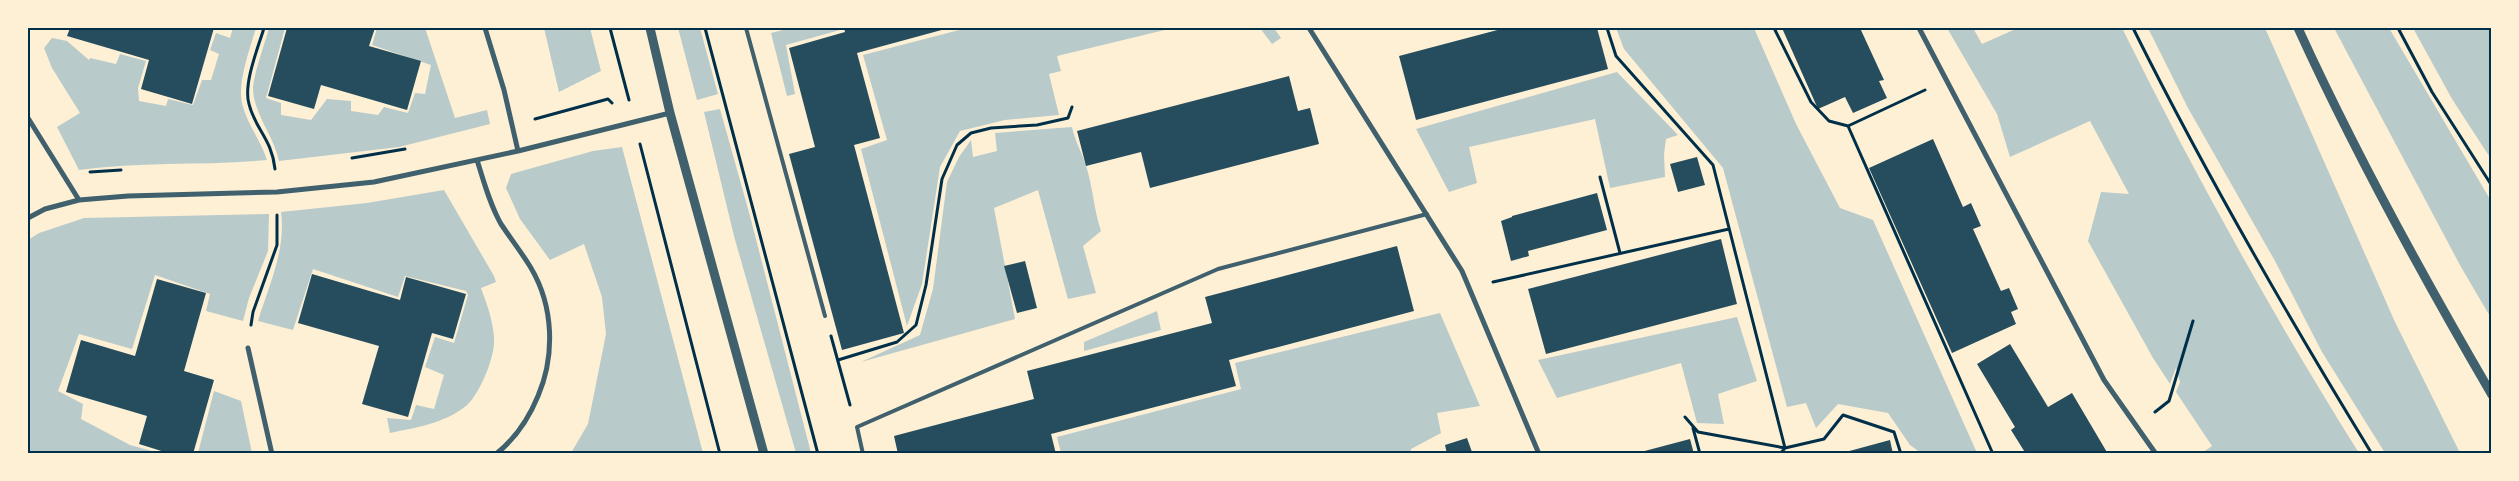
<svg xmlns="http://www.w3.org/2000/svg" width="2519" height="481" viewBox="0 0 2519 481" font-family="Barlow,sans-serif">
<rect width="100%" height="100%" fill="#fdf0d5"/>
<path fill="#b9caca" d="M 233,28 L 256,28 C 250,49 236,85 243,107 C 248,125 261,141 267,160 C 204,166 141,161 79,170 L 57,127 L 80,113 L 52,68 L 44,48 L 52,38 L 67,41 L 89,60 L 90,58 L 116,64 L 120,54 L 146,61 L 138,88 L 139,101 L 166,106 L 168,99 L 193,105 L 202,80 L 211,80 L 219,54 L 210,50 L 216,33 L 230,38 Z
M 269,28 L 285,28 L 266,98 L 281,103 L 281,115 L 311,120 L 327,99 L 351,101 L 351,111 L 378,115 L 384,107 L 408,113 L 415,93 L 425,94 L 431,65 L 372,45 L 377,28 L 425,28 L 455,118 L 487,110 L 490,124 L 399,147 L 279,161 C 274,136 253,113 253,88 C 254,73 265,43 269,28 Z
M 544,28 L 590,28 L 601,71 L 559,92 Z
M 678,28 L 700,28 L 718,94 L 697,100 Z
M 791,28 L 839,28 L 840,30 L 786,45 L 795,94 L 787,96 L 771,33 Z
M 967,28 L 1173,28 L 1057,56 L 1061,71 L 1049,74 L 1059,115 L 1005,120 L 960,131 L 940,167 L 922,284 L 907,326 L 861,149 L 887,140 L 863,55 Z
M 1260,28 L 1274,28 L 1281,38 L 1272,44 Z
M 1616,28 L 1754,28 L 1796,124 L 1840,208 L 1873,220 L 1977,453 L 1921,453 L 1910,445 L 1888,413 L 1838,404 L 1816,428 L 1806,403 L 1787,407 L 1723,168 L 1624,49 Z
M 1947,28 L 1973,28 L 1982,44 L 2018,28 L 2122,28 C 2194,173 2273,316 2359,453 L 2202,453 L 2212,446 L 2176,392 L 2180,382 L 2176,368 L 2170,384 L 2153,358 L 2088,241 L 2101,192 L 2129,194 L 2090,121 L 2010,157 L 1997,114 Z
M 2148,28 L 2265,28 L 2395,322 L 2460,453 L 2385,453 L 2322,352 L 2275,261 L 2188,108 Z
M 2334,28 L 2389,28 L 2491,201 L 2491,318 L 2461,267 Z
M 2413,28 L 2491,28 L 2491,159 L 2452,99 Z
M 1617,72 L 1678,135 L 1666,139 L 1664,154 L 1665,177 L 1610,188 L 1595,119 L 1469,147 L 1477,183 L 1449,192 L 1416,129 Z
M 720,109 L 750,216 L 811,453 L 796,453 L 734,236 L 704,112 Z
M 1072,127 C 1075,142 1083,154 1087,169 C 1093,189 1094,210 1101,231 L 1083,246 L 1096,293 L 1068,299 L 1038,190 L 994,208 L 1015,319 L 861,362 L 920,335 L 933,289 L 947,182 L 959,157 L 971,140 L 973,157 L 997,151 L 995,133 Z
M 622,147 L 703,453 L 571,453 L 588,424 L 606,334 L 602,297 L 584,244 L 550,260 L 520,219 L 506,188 L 511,174 L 593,151 Z
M 444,190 L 494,276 L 496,282 L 481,288 C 487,304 495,326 494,344 C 493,361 479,395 466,406 C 445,423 415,428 390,433 L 387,418 L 411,420 L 416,405 L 434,409 L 444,375 L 425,367 L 435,337 L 454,343 L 468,295 L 466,291 L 405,276 L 398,297 L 313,269 L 293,330 L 258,321 C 269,285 286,250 281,212 L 367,203 Z
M 269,214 L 268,251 L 249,298 L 243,321 L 206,311 L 210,294 L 155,275 L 132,349 L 79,334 L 58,391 L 83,404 L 81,419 L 130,445 L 159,453 L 28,453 L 28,240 L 39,233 L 84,218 Z
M 1157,311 L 1161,330 L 1084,351 L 1084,342 Z
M 1440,313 L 1480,406 L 1437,413 L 1441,433 L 1411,449 L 1411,453 L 1061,453 L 1057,437 L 1241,389 L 1235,363 Z
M 1737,317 L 1757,381 L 1718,394 L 1724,424 L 1697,423 L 1681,363 L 1557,398 L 1538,360 Z
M 214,391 L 241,401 L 252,453 L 229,453 L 228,451 L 198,453 Z"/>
<path fill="#264d5e" d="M 70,28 L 214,28 L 192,104 L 141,89 L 149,60 L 67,36 Z
M 287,28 L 375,28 L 369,46 L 421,61 L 407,110 L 321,85 L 314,109 L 268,96 Z
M 844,28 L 949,28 L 857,53 L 880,138 L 854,145 L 904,333 L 842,350 L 789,154 L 815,147 L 789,48 L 845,32 Z
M 1505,28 L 1597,28 L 1608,69 L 1416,120 L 1399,56 Z
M 1782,28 L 1860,28 L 1884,80 L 1879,81 L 1887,98 L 1853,113 L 1845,97 L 1818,109 Z
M 1289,76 L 1298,111 L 1310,108 L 1319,144 L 1150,188 L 1141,152 L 1086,166 L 1077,131 Z
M 1933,139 L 1963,207 L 1971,203 L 1981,226 L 1973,229 L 2001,291 L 2009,288 L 2018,309 L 2011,312 L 2016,324 L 1952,353 L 1869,168 Z
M 1697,157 L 1705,185 L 1678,192 L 1670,164 Z
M 1597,193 L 1607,230 L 1528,251 L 1529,256 L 1511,261 L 1501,221 L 1512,217 L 1512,216 Z
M 1721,239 L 1737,304 L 1546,354 L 1528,289 Z
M 1397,246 L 1414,311 L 1229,360 L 1236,386 L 1051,434 L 1056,454 L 898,454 L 894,436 L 1034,399 L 1027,371 L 1212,323 L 1205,297 Z
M 1025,261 L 1037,308 L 1017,313 L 1004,266 Z
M 312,274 L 400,300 L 406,277 L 466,294 L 453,339 L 432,333 L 408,417 L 362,404 L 379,346 L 298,323 Z
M 157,279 L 206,293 L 184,371 L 214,380 L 193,454 L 171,454 L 139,444 L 147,416 L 66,392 L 81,340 L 135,356 Z
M 2010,344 L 2048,407 L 2072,393 L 2108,454 L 2026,454 L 2011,430 L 2015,427 L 1977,364 Z
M 1467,438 L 1472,452 L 1447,454 L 1445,445 Z
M 1690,439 L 1694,454 L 1637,454 L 1637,453 Z
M 1890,440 L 1893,454 L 1842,454 L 1842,453 Z"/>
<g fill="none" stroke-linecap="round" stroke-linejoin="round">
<path stroke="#003049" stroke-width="3" d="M 264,28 C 258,48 243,84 249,104 C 255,129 272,139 275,169
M 610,28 L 629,100
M 705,28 L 818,454
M 1607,28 L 1616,56 L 1713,165 L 1785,448 L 1824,439 L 1843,415 L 1894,432 L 1901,454
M 1774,28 L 1811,102 L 1829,121 L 1848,126 L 1993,454
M 2133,28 C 2205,173 2287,315 2372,454
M 2398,28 L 2432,92 L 2492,186
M 535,119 L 608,99 L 612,103
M 1848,126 L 1925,90
M 640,144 L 720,454
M 352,158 L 405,149
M 90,172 L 121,170
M 1600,177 L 1620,253
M 1493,282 L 1729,229
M 251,325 L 253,312 L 277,245 L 277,215
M 831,336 L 850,405
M 838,360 L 897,342 L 916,325 L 926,285 L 942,179 L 957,145 L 971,133 L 991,128 L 1037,125 L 1068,118 L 1072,107
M 2155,412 L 2169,401 L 2193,321
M 1685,417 L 1698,432 L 1785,448 L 1780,454
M 1693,428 L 1700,454"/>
<path stroke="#3f606c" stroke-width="4" d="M 746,28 L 825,316
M 863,454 L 857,427 L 1218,269 L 1427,214"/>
<path stroke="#3f606c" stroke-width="5" d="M 485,28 L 504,90 L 518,151
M 1309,28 L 1462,271 L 1539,454
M 1919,28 L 2104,380 L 2156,454
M 28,118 L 79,200
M 477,160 C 484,182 490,205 501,224 C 511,239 522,253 531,268 C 554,307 555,356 538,396 C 529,418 515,439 496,454
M 28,218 L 45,209 L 79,200 L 128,196 L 277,192 L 374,182 L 518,151 L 670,113
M 248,348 L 272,454"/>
<path stroke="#3f606c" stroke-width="9" d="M 650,28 L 670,113 L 764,454
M 2298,28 C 2355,153 2422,275 2492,395"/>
</g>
<rect width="2519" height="481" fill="none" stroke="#fdf0d5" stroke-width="58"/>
<rect x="29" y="29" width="2461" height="423" fill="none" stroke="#003049" stroke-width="2"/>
</svg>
